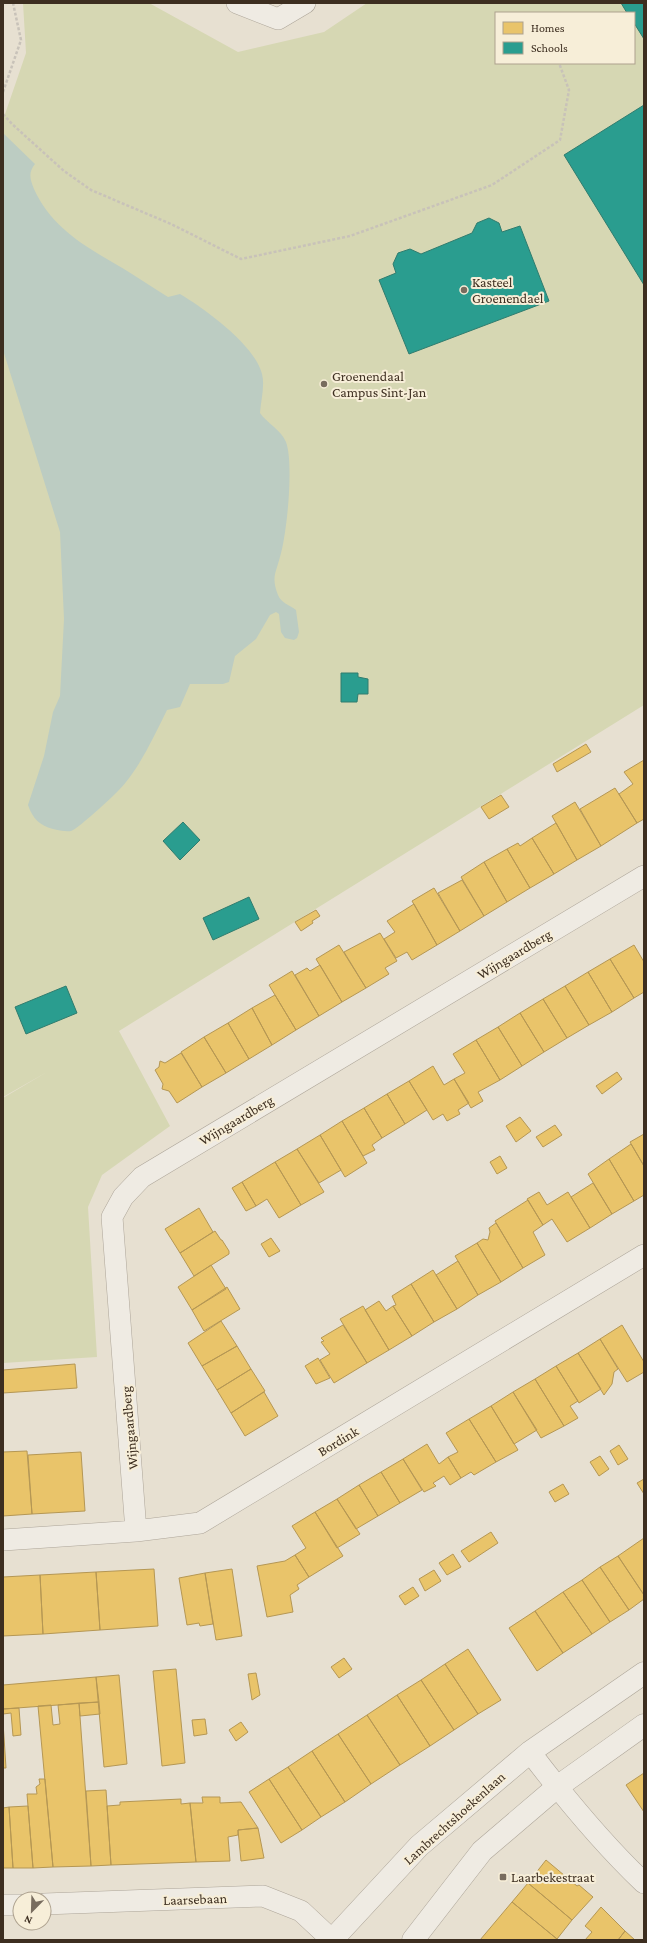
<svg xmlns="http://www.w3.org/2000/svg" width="647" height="1943" viewBox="0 0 647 1943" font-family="'Crimson Pro',serif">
<rect width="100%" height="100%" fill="#e7e0d1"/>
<path fill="#d6d7b3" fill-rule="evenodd" d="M 23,3 L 149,3 L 238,52 L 324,32 L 367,3 L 644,3 L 644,705 L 119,1031 L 170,1126 L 102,1175 L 88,1207 L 97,1357 L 3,1363 L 3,1098 L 47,1072 L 3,1097 L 3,120 L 26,53 ZM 496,13 L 634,13 L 634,63 L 496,63 Z"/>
<path fill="#bcccc2" d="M 3,133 L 35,164 C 28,173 30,179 34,189 C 52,229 88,248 124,269 C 139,278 153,288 168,297 L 180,294 C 205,309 255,345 262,374 C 265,386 261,400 260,413 C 267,423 281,430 286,442 C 294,463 287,534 280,557 C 276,573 271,577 278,595 C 281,603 290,605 296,610 L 299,632 L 297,638 L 294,640 L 285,638 L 281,632 L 279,614 L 276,612 L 270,615 L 256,639 L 235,656 L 229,682 L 223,684 L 190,684 L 180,707 L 167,710 C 155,734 143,761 126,782 C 121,790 78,829 71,831 C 66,832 58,830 53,829 C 39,825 33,819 28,805 L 44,756 L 53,712 L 60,696 L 64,619 L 60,532 L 3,350 Z"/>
<path fill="#e9c46a" stroke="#b59754" d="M 586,744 L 591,752 L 557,772 L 553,764 Z
M 644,760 L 644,819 L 637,823 L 619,794 L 633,784 L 624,772 Z
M 615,788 L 637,823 L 601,846 L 580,809 Z
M 501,795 L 509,807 L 489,819 L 481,807 Z
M 575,802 L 601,846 L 577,860 L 552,816 Z
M 556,823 L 577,860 L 554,874 L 532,838 Z
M 532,838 L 554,874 L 530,888 L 507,849 L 518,843 L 520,846 Z
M 507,849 L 530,888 L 507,902 L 484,862 Z
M 484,862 L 507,902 L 484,916 L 461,877 Z
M 462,880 L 484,916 L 460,931 L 438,893 Z
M 434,888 L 460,931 L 437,945 L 412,901 Z
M 414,904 L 437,945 L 412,960 L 407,952 L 396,958 L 384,939 L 395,932 L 387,921 Z
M 316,910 L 320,916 L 312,921 L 313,923 L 301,931 L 295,922 Z
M 380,933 L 397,961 L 385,968 L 389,974 L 366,988 L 344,952 Z
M 339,945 L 366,988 L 342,1002 L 316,959 Z
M 634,945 L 644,962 L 644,992 L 634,998 L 610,959 Z
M 610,959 L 634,998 L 612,1012 L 588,972 Z
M 320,965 L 342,1002 L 319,1016 L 295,975 L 307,968 L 310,971 Z
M 292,971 L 319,1016 L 296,1030 L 269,985 Z
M 588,972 L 612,1012 L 589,1025 L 565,986 Z
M 565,986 L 589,1025 L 567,1038 L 543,999 Z
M 275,995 L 296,1030 L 272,1045 L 252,1008 Z
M 543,999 L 567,1038 L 544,1052 L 520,1013 Z
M 252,1008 L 272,1045 L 249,1059 L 228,1023 Z
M 520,1013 L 544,1052 L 522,1066 L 498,1027 Z
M 228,1023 L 249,1059 L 226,1073 L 204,1037 Z
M 498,1027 L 522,1066 L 500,1080 L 476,1040 Z
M 204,1037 L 226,1073 L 202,1087 L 181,1052 Z
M 476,1040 L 500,1080 L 478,1092 L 483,1101 L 471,1108 L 454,1079 L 465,1073 L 453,1054 Z
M 181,1053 L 202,1087 L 177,1103 L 169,1091 L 162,1089 L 163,1084 L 155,1070 L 159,1067 L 160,1061 L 165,1063 Z
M 433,1066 L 444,1085 L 454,1079 L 469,1103 L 458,1110 L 460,1114 L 447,1121 L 443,1114 L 433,1120 L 409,1081 Z
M 617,1072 L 622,1079 L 602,1094 L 596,1086 Z
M 409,1081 L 427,1110 L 405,1124 L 387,1094 Z
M 387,1094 L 405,1124 L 382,1138 L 364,1108 Z
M 364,1108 L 382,1138 L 372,1145 L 375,1150 L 363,1156 L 342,1121 Z
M 520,1117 L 531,1131 L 516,1142 L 506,1126 Z
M 342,1121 L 367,1163 L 345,1177 L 320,1135 Z
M 555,1125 L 562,1135 L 543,1147 L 536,1137 Z
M 644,1134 L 644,1166 L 630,1142 Z
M 320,1135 L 341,1170 L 319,1183 L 297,1149 Z
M 631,1144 L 644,1166 L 644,1195 L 634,1201 L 609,1159 Z
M 297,1149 L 324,1192 L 301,1205 L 275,1162 Z
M 500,1156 L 507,1168 L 497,1174 L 490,1162 Z
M 609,1159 L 634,1201 L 612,1214 L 588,1174 Z
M 275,1162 L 301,1205 L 279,1218 L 267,1199 L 256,1206 L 242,1182 Z
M 242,1182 L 256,1206 L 246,1211 L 232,1188 Z
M 593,1183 L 612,1214 L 590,1228 L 571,1197 Z
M 539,1192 L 547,1205 L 568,1192 L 590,1228 L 567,1242 L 552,1219 L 543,1225 L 527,1199 Z
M 528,1200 L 543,1225 L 533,1232 L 545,1255 L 523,1268 L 495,1221 Z
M 199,1208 L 213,1232 L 180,1253 L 165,1229 Z
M 496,1223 L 523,1268 L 501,1282 L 477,1243 L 483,1239 L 488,1240 L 490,1232 L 489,1228 Z
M 215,1231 L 221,1240 L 222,1240 L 229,1251 L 229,1254 L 194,1276 L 180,1253 Z
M 271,1238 L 280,1251 L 269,1257 L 261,1244 Z
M 477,1243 L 501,1282 L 478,1295 L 455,1256 Z
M 458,1261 L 478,1295 L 457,1309 L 436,1275 Z
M 211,1265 L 226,1289 L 192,1310 L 178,1287 Z
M 433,1270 L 457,1309 L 434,1322 L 411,1284 Z
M 411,1284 L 434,1322 L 412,1336 L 393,1306 L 396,1305 L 392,1296 Z
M 227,1287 L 240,1309 L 204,1331 L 192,1310 Z
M 379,1301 L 386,1311 L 393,1306 L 412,1336 L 389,1350 L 365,1310 Z
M 363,1306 L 389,1350 L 367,1363 L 340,1319 Z
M 221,1321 L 237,1346 L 202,1366 L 188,1343 Z
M 343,1325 L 367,1363 L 334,1383 L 320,1360 L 330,1354 L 321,1342 L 324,1341 L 321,1338 Z
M 622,1325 L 644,1362 L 644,1372 L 627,1382 L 600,1339 Z
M 600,1339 L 618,1369 L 614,1372 L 612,1384 L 604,1395 L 578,1353 Z
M 237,1346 L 251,1369 L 217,1390 L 202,1366 Z
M 578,1353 L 601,1389 L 579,1403 L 556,1366 Z
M 318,1358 L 330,1378 L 316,1384 L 305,1366 Z
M 75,1364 L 77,1388 L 3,1393 L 3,1370 Z
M 556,1366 L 578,1401 L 570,1406 L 578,1418 L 564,1426 L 535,1379 Z
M 251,1369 L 265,1391 L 231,1413 L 217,1390 Z
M 535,1379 L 564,1426 L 541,1438 L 513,1392 Z
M 264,1392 L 278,1416 L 245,1436 L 231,1413 Z
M 513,1392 L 537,1430 L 514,1444 L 491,1406 Z
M 491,1406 L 518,1450 L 496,1462 L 469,1419 Z
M 469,1419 L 496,1462 L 474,1475 L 471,1472 L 461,1478 L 448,1457 L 458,1452 L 446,1433 Z
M 427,1444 L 439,1464 L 448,1457 L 461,1478 L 450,1485 L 444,1476 L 433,1483 L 436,1486 L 424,1492 L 403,1459 Z
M 619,1445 L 628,1459 L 618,1465 L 610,1451 Z
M 27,1451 L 32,1514 L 3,1516 L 3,1452 Z
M 81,1452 L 85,1511 L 32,1514 L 28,1455 Z
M 600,1456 L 609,1469 L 599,1476 L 590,1462 Z
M 403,1459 L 422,1490 L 400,1503 L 381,1472 Z
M 381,1472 L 400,1503 L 378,1516 L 359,1485 Z
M 644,1479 L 644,1494 L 637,1483 Z
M 563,1484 L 569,1494 L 555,1502 L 549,1492 Z
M 359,1485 L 378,1516 L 356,1529 L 337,1499 Z
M 337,1499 L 360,1534 L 337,1548 L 315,1512 Z
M 315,1512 L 343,1556 L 309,1577 L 295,1555 L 306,1548 L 292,1526 Z
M 491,1532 L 498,1543 L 469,1562 L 461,1551 Z
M 644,1538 L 644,1595 L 618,1556 Z
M 453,1554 L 461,1567 L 447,1575 L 439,1563 Z
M 295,1555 L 309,1577 L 297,1585 L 299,1589 L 290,1595 L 293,1612 L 267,1617 L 257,1566 L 285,1561 Z
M 618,1556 L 644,1595 L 644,1599 L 629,1610 L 600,1567 Z
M 600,1567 L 629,1610 L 610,1622 L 582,1580 Z
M 154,1569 L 158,1626 L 100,1630 L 96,1572 Z
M 232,1569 L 242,1636 L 216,1640 L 205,1573 Z
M 434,1570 L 441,1581 L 425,1591 L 419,1579 Z
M 96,1572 L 100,1630 L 43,1634 L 40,1575 Z
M 205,1573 L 213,1624 L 200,1626 L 199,1623 L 187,1625 L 179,1578 Z
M 40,1575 L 43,1634 L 3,1636 L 3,1577 Z
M 582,1580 L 610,1622 L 592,1634 L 563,1592 Z
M 413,1587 L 419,1596 L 405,1605 L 399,1596 Z
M 563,1592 L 592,1634 L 563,1653 L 535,1611 Z
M 535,1611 L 563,1653 L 537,1671 L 509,1628 Z
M 468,1649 L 501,1700 L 478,1714 L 445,1664 Z
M 344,1658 L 352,1669 L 339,1678 L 331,1667 Z
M 445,1664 L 478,1714 L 454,1730 L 421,1680 Z
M 176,1669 L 185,1763 L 162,1766 L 153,1671 Z
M 256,1673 L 260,1695 L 252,1700 L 248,1674 Z
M 119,1675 L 127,1764 L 104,1767 L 96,1677 Z
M 96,1677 L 99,1702 L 3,1709 L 3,1685 Z
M 421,1680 L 454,1730 L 430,1746 L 397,1695 Z
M 397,1695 L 430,1746 L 400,1765 L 367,1715 Z
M 99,1702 L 100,1714 L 80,1716 L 79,1703 Z
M 79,1703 L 91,1866 L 53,1867 L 38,1706 L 51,1705 L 53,1725 L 60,1724 L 58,1705 Z
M 19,1708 L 21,1735 L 13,1736 L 11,1713 L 3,1714 L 3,1709 Z
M 367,1715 L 400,1765 L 371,1784 L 338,1734 Z
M 205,1719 L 207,1734 L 194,1736 L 192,1720 Z
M 3,1722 L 6,1768 L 3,1768 Z
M 241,1722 L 248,1732 L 236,1741 L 229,1730 Z
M 338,1734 L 371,1784 L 345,1802 L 312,1751 Z
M 312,1751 L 345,1802 L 321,1817 L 288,1767 Z
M 288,1767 L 321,1817 L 302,1830 L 269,1779 Z
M 644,1773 L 644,1812 L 626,1785 Z
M 39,1779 L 45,1779 L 53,1867 L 33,1868 L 27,1794 L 37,1794 L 36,1787 L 40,1784 Z
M 269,1779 L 302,1830 L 281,1843 L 249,1792 Z
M 106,1790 L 111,1865 L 91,1866 L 86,1791 Z
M 202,1797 L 220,1797 L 220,1803 L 241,1802 L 258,1828 L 238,1830 L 238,1835 L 228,1837 L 230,1861 L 196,1862 L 190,1803 L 203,1803 Z
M 181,1799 L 181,1804 L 190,1803 L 196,1862 L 111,1865 L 107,1806 L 120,1805 L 120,1802 Z
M 28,1806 L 33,1868 L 13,1868 L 9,1807 Z
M 9,1807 L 13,1868 L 3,1868 L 3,1808 Z
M 258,1828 L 264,1858 L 241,1861 L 238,1830 Z
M 546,1860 L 577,1886 L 579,1885 L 593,1897 L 572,1920 L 528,1883 Z
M 528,1883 L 572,1920 L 557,1939 L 512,1902 Z
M 512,1902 L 557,1939 L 557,1940 L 480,1940 Z
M 601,1907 L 625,1931 L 618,1940 L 585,1940 L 592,1932 L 585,1926 Z
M 625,1931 L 635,1940 L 618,1940 Z"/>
<path fill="#2a9d8f" stroke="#307c6e" d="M 621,3 L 644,3 L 644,39 L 634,23 L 634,13 L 627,13 Z
M 644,105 L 644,285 L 564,155 Z
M 489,218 L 499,223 L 502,232 L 520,226 L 549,301 L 409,354 L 379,280 L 396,273 L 393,264 L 398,253 L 410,249 L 421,254 L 472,233 L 477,223 Z
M 341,673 L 358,673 L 358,677 L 368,679 L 368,694 L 358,694 L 357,702 L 341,702 Z
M 183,822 L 200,840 L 180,860 L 163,841 Z
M 249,897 L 259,919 L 213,940 L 203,918 Z
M 66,986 L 77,1013 L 26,1034 L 15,1007 Z"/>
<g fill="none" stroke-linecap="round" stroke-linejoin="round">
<g stroke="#ada599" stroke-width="22">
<path id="minor" d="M 237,3 L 278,19 L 305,3
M 136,1531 L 112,1217 L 123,1197 L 142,1177 L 644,876
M 3,1540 L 136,1531 L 200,1523 L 644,1255
M 530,1752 C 565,1798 602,1843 644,1883
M 44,1904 L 263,1896 L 301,1911 L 332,1940
M 3,1905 L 20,1905"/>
</g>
<g stroke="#ada599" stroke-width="23">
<path id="tertiary" d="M 332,1940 L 419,1846 L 530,1752 L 644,1673
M 413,1940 L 482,1851 L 557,1787 L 644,1725"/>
</g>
<path stroke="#c8c2b9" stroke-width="2.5" stroke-dasharray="3 2" stroke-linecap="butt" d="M 3,92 L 21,40 L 13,3
M 3,114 L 12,124 L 64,171 L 91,190 L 171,224 L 241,259 L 350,236 L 492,185 L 560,140 L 569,90 L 559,63"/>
<use href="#minor" stroke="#efebe3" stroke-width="21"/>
<use href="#tertiary" stroke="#efebe3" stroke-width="22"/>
</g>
<g fill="#786c5e" stroke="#f7eed8" stroke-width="1.5">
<circle cx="464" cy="290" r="4"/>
<circle cx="324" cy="384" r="4"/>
<rect x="499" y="1873" width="8" height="8" rx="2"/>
</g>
<g text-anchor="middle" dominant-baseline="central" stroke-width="4" stroke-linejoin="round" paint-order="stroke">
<g font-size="14" fill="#3d2e20" stroke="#f7eed8" text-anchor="start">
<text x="472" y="282">Kasteel<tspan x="472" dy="16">Groenendael</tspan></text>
<text x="332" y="376">Groenendaal<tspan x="332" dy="16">Campus Sint-Jan</tspan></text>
<text x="511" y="1877">Laarbekestraat</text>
</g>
<g font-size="14" fill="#3d2e20" stroke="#f7eed8">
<text transform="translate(514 954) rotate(-31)">Wijngaardberg</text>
<text transform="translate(236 1120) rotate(-31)">Wijngaardberg</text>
<text transform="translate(129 1428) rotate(-95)">Wijngaardberg</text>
<text transform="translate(338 1441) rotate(-31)">Bordink</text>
<text transform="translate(454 1818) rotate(-42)">Lambrechtshoekenlaan</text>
<text transform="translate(195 1899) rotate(-2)">Laarsebaan</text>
</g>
</g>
<rect width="647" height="1943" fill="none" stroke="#3d2e20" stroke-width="8"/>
<rect x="495" y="12" width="140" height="52" fill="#f7eed8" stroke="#ada18e"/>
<rect x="503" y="22" width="20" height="12" fill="#e9c46a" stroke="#ada18e"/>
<text x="531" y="32" font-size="12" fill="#3d2e20">Homes</text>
<rect x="503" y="42" width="20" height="12" fill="#2a9d8f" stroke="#ada18e"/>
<text x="531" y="52" font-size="12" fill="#3d2e20">Schools</text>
<g transform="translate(32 1911) rotate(203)"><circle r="19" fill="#f7eed8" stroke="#ada18e"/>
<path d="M0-3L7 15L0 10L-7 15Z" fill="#786c5e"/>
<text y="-6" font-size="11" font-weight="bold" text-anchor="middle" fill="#3d2e20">N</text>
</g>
</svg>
